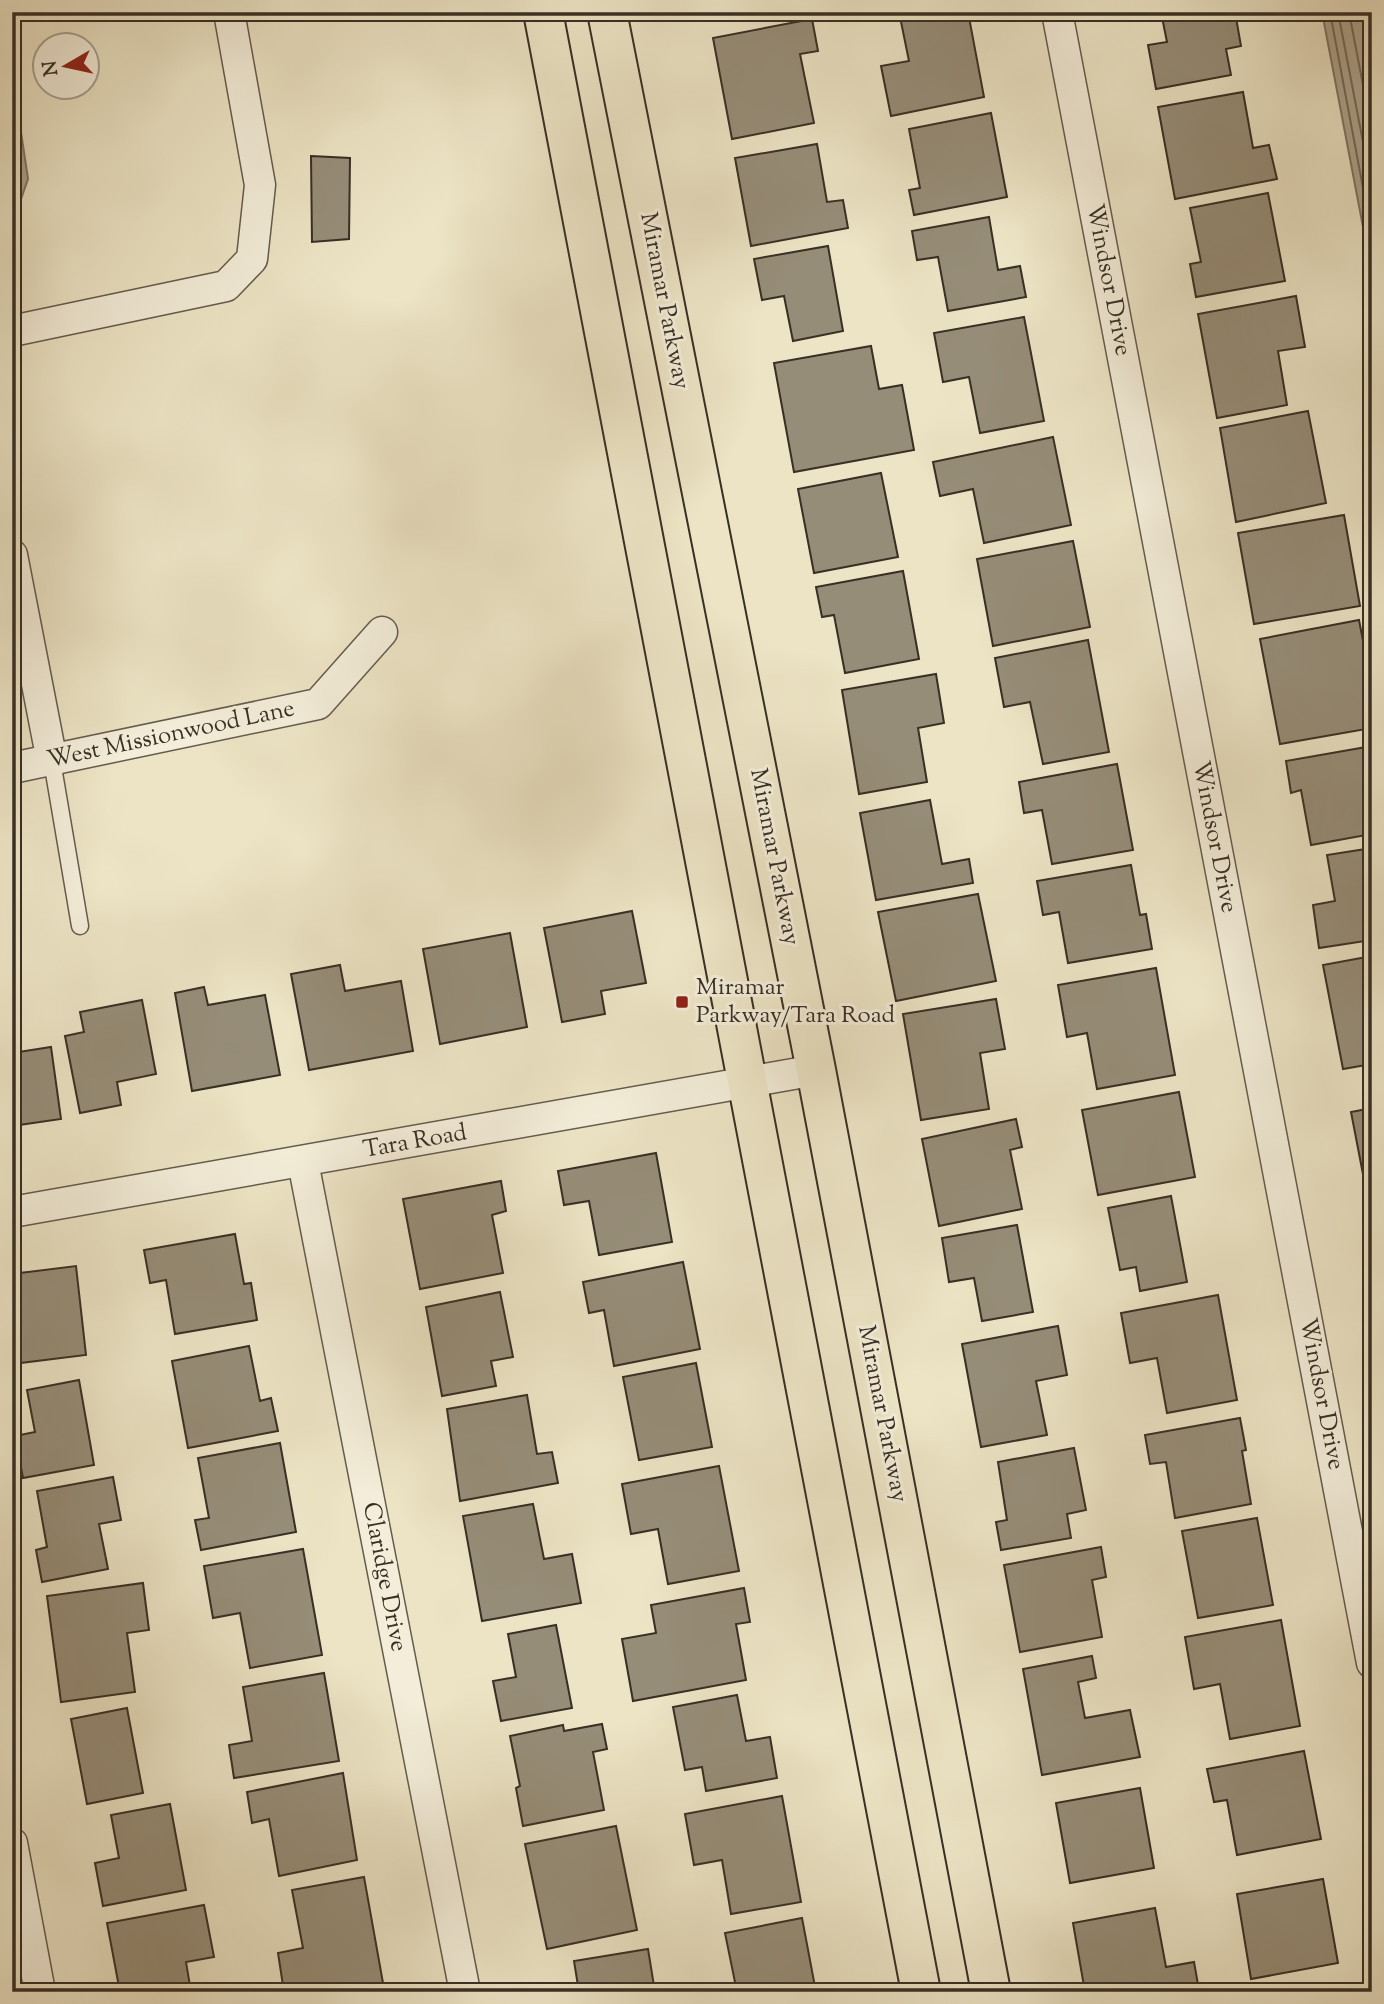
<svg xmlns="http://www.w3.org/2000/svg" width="1384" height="2004" viewBox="0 0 1384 2004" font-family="'Sorts Mill Goudy',serif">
<rect width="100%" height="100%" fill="#ece4c5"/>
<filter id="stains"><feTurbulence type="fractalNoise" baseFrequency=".00286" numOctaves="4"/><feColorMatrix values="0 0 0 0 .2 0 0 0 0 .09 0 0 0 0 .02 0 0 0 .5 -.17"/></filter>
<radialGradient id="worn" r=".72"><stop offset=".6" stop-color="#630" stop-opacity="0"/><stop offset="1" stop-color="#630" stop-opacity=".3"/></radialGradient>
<path fill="#afa68f" stroke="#7f7665" stroke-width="2" d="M 1322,12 L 1372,12 L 1372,274 Z
M 12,72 L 28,179 L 12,225 Z"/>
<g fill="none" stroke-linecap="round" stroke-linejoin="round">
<path stroke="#746a5a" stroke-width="2" d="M 1330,12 L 1372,236
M 1338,12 L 1372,189
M 1349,12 L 1372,132
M 12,110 L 21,178 L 12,204"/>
</g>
<path fill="#968d78" stroke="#382f25" stroke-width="2" d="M 707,12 L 754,12 L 709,20 Z
M 899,12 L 968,12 L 984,97 L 891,116 L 881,66 L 909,61 Z
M 1161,12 L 1235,12 L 1241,46 L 1226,49 L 1231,75 L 1156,89 L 1148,45 L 1167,42 Z
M 812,19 L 818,51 L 800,54 L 814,123 L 732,139 L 713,38 Z
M 1243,92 L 1253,148 L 1269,145 L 1277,179 L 1175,199 L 1158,107 Z
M 991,113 L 1007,197 L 914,215 L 909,190 L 920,188 L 909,129 Z
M 817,144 L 827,202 L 843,200 L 848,228 L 751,246 L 735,158 Z
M 311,156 L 350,158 L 349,239 L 312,242 Z
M 1268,193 L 1285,281 L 1196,297 L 1190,264 L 1201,262 L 1190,208 Z
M 989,217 L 998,270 L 1020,266 L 1026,297 L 948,311 L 938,257 L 917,260 L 912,231 Z
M 828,246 L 843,331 L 793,341 L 784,296 L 762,300 L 754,259 Z
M 1296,296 L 1305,347 L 1278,351 L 1287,405 L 1217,418 L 1198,314 Z
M 1024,317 L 1044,421 L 980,433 L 969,377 L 943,382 L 934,333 Z
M 871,346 L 879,389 L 902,385 L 914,450 L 794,472 L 774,363 Z
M 1308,411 L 1326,503 L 1236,522 L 1220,428 Z
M 1053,437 L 1071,525 L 984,543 L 973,489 L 940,496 L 933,462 Z
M 881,473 L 898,557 L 814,573 L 798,489 Z
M 1344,515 L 1360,606 L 1254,624 L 1238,533 Z
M 1073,541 L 1090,627 L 993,646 L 977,559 Z
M 903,571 L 919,659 L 845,673 L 834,615 L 822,617 L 816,587 Z
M 1359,620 L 1372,687 L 1372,728 L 1280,744 L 1260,639 Z
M 1088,640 L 1109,752 L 1043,764 L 1030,702 L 1004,707 L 995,658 Z
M 936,674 L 944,723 L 918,728 L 927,782 L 859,794 L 842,690 Z
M 1372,746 L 1372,834 L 1311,845 L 1301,790 L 1291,793 L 1286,761 Z
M 1117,764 L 1133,850 L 1052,864 L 1042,810 L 1024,813 L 1019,782 Z
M 930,800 L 942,864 L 969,859 L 973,883 L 876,900 L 860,813 Z
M 1372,848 L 1372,940 L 1319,948 L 1313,905 L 1335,901 L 1327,855 Z
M 1131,865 L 1140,915 L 1146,914 L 1152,949 L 1068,963 L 1059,912 L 1043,915 L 1037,881 Z
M 978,894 L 996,981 L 896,1001 L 878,912 Z
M 632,911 L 646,983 L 601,991 L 605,1014 L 562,1022 L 544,928 Z
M 510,933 L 527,1027 L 440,1044 L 423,949 Z
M 1372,956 L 1372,1064 L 1343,1069 L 1323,965 Z
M 340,965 L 345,991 L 401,981 L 413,1051 L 309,1070 L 291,974 Z
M 1156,968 L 1175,1075 L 1097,1089 L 1087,1033 L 1067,1037 L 1058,985 Z
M 204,987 L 208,1005 L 265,995 L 280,1075 L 192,1091 L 175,993 Z
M 996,999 L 1005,1049 L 980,1053 L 989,1109 L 921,1120 L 903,1014 Z
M 142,1000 L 156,1074 L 117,1082 L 121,1105 L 80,1113 L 65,1036 L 84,1032 L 80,1012 Z
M 51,1047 L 61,1119 L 12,1126 L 12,1053 Z
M 1179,1092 L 1195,1177 L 1098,1195 L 1082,1110 Z
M 1372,1108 L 1372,1221 L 1351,1112 Z
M 1016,1119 L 1022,1147 L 1010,1150 L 1022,1209 L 939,1226 L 922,1139 Z
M 656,1153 L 672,1242 L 599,1255 L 589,1201 L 564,1205 L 558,1171 Z
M 501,1181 L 506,1211 L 492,1215 L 503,1273 L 420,1289 L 403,1199 Z
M 1171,1196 L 1187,1282 L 1140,1291 L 1136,1267 L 1120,1270 L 1108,1208 Z
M 1017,1225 L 1033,1312 L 982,1321 L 974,1278 L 949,1282 L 942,1238 Z
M 235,1234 L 244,1284 L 251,1283 L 257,1320 L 175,1334 L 166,1280 L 150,1283 L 144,1250 Z
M 683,1262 L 700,1349 L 614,1366 L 604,1310 L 589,1313 L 583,1282 Z
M 76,1266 L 86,1355 L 12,1364 L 12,1274 Z
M 500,1292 L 513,1357 L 491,1361 L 496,1386 L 442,1396 L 426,1307 Z
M 1218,1295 L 1237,1400 L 1167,1413 L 1157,1358 L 1130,1363 L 1121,1313 Z
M 1058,1326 L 1067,1375 L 1036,1381 L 1047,1435 L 981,1447 L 962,1344 Z
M 249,1346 L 260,1401 L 271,1398 L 278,1431 L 188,1448 L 172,1361 Z
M 696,1363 L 712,1447 L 639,1460 L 623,1377 Z
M 79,1380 L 94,1465 L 23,1478 L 15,1436 L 35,1432 L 27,1390 Z
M 527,1395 L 537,1454 L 552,1452 L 558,1483 L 460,1501 L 447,1409 Z
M 1240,1418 L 1246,1450 L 1242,1451 L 1251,1504 L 1175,1518 L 1166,1462 L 1150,1464 L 1145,1435 Z
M 280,1443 L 296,1532 L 201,1550 L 195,1520 L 209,1518 L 198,1458 Z
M 1074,1448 L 1086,1510 L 1067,1514 L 1071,1538 L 1001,1550 L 996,1522 L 1007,1520 L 998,1462 Z
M 719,1466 L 739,1571 L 668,1584 L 658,1529 L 631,1534 L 622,1484 Z
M 113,1477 L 121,1520 L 99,1524 L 108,1569 L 42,1582 L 36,1550 L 47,1547 L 37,1491 Z
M 533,1504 L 544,1559 L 572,1554 L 581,1603 L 482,1621 L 463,1516 Z
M 1257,1518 L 1273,1605 L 1198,1618 L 1182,1531 Z
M 1101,1547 L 1106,1577 L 1092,1580 L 1102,1637 L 1020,1652 L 1004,1565 Z
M 303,1549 L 322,1655 L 250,1668 L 240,1613 L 213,1618 L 204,1566 Z
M 143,1583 L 149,1630 L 127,1633 L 135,1692 L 61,1702 L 47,1596 Z
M 744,1588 L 750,1622 L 736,1624 L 746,1680 L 633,1701 L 622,1639 L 656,1633 L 651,1605 Z
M 1281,1620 L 1300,1726 L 1230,1739 L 1220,1684 L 1194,1689 L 1185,1637 Z
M 556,1625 L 572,1708 L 501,1721 L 493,1681 L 516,1677 L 508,1634 Z
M 1092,1656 L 1096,1678 L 1078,1682 L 1085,1718 L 1130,1710 L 1140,1757 L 1042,1775 L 1023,1669 Z
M 324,1673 L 339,1761 L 234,1778 L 229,1745 L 252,1741 L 243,1687 Z
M 737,1695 L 746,1741 L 770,1737 L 777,1778 L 706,1791 L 702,1767 L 685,1770 L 673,1707 Z
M 127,1708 L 143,1793 L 87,1804 L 71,1719 Z
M 602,1724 L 607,1749 L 593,1752 L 604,1810 L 523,1826 L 516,1788 L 520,1786 L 510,1736 L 563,1725 L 564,1731 Z
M 1304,1751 L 1321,1839 L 1237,1855 L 1227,1800 L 1214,1802 L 1207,1769 Z
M 343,1773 L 357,1860 L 279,1876 L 269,1819 L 252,1823 L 247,1792 Z
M 1140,1788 L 1154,1868 L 1070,1883 L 1056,1803 Z
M 782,1796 L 801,1902 L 731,1914 L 722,1860 L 694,1865 L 685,1814 Z
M 170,1804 L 186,1890 L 103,1906 L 95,1863 L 119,1858 L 111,1815 Z
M 616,1826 L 637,1930 L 547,1949 L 525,1844 Z
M 364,1877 L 383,1983 L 333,1992 L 284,1992 L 278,1953 L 303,1948 L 292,1890 Z
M 1323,1879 L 1338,1963 L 1251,1979 L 1237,1894 Z
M 204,1905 L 214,1957 L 186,1962 L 191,1992 L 120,1992 L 107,1923 Z
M 1155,1908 L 1166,1967 L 1194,1962 L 1199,1990 L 1085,1992 L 1073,1923 Z
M 802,1918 L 816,1992 L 737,1992 L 725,1933 Z
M 648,1949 L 655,1992 L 579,1992 L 574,1961 Z"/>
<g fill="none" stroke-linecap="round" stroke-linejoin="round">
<g stroke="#655c4d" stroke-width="19">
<path id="service" d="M 52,761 L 80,926"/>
</g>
<g stroke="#655c4d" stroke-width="33">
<path id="minor" d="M 1057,12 L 1372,1663
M 12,331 L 226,286 L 252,259 L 260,185 L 229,12
M 12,555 L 52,761
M 12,768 L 318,704 L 382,632
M 303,1162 L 465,1992
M 12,1212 L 816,1070
M 12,1843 L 40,1992"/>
</g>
<g stroke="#382f25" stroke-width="42">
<path id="primary" d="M 543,12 L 921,1992
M 607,12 L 816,1070 L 991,1992"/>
</g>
<use href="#service" stroke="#f3edd9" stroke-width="16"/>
<use href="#minor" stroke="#f3edd9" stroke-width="30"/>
<use href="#primary" stroke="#ece4c5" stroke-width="38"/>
</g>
<rect fill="#8f2418" stroke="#f3edd9" stroke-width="2.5" x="675" y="995" width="14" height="14" rx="3.5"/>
<g text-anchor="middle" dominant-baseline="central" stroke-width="6" stroke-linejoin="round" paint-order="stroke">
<g font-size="24" fill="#382f25" stroke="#f3edd9">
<text transform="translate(1108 280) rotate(79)">Windsor Drive</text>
<text transform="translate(664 301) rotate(79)">Miramar Parkway</text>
<text transform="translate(171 735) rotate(-12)">West Missionwood Lane</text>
<text transform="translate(1214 837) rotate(79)">Windsor Drive</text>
<text transform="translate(774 857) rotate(79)">Miramar Parkway</text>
<text transform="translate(415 1142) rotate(-10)">Tara Road</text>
<text transform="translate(1321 1394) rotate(79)">Windsor Drive</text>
<text transform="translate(882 1414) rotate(79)">Miramar Parkway</text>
<text transform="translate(384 1577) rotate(79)">Claridge Drive</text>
</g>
<g font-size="24" fill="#382f25" stroke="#f3edd9" text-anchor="start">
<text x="696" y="988">Miramar<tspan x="696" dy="28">Parkway/Tara Road</tspan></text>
</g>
</g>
<rect width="1384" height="2004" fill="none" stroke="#ece4c5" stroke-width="42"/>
<rect x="14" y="14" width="1356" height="1976" fill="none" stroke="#382f25" stroke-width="3.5"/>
<rect x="21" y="21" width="1342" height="1962" fill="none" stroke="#382f25" stroke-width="2"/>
<g transform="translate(66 66) rotate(261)"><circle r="33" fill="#f3edd9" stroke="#a8a191" stroke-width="2"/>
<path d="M0-5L12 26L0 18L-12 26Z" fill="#8f2418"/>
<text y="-10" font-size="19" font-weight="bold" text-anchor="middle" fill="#382f25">N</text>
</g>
<rect width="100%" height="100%" filter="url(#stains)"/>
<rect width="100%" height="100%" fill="url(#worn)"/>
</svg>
